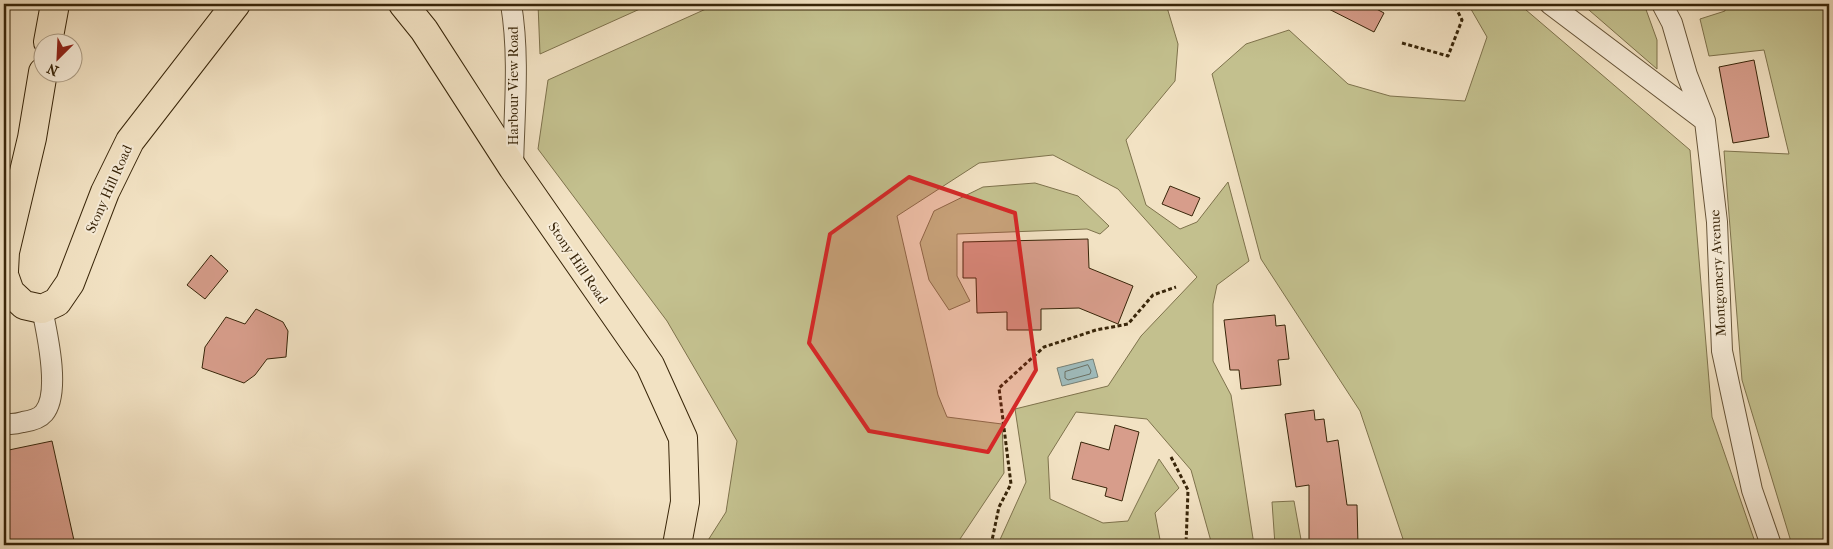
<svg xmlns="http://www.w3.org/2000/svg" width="1833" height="549" viewBox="0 0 1833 549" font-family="'IM FELL French Canon',serif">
<rect width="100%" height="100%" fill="#f2e2c3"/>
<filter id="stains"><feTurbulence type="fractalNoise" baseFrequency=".004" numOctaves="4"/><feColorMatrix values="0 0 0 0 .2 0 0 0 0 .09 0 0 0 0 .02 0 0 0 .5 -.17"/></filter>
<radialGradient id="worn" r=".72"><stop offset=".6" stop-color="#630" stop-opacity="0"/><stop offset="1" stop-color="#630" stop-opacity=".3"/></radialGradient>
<path fill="#c3c08e" stroke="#7e724c" d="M 538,4 L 651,4 L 540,54 Z
M 717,4 L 1166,4 L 1178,44 L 1175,81 L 1126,140 L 1146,205 L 1180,229 L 1197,222 L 1228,182 L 1249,261 L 1217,285 L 1213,304 L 1213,361 L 1231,395 L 1254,545 L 1212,545 L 1191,470 L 1147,419 L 1076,412 L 1048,457 L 1050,499 L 1103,523 L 1128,521 L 1159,459 L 1179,488 L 1155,513 L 1161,545 L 998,544 L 1026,482 L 1015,409 L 1108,386 L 1141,336 L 1197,277 L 1118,189 L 1053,155 L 979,163 L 897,216 L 938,395 L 947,417 L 1002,424 L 1004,473 L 958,542 L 954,545 L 705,545 L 726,512 L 737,441 L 667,321 L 538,149 L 548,80 Z
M 1468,4 L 1519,4 L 1690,150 L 1712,417 L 1756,545 L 1405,545 L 1360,411 L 1261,259 L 1212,74 L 1246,44 L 1289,30 L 1348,84 L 1390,96 L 1465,101 L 1487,37 Z
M 1582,4 L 1644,4 L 1657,40 L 1657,69 Z
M 1725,4 L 1829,4 L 1829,545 L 1792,545 L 1742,380 L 1724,151 L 1789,154 L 1764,50 L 1709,56 L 1700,19 L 1725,11 Z
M 1035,183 L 1078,196 L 1109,226 L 1100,234 L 1087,229 L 957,234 L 957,276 L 970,301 L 949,310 L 929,280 L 920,243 L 934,211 L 983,187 Z
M 1294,501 L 1302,545 L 1275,545 L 1272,502 Z"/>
<path fill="#9fbcbd" stroke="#768075" d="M 1093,359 L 1098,377 L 1062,386 L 1057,368 Z"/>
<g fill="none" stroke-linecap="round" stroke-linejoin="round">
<path stroke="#6c7063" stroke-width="1" d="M 1088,365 L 1091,371 L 1090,374 L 1068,380 L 1065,378 L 1065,372 Z"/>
</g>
<path fill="#d79d8b" stroke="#382509" d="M 1319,4 L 1367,4 L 1384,13 L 1374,32 Z
M 1754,60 L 1769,137 L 1733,143 L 1719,67 Z
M 1170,186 L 1200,198 L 1192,216 L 1162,204 Z
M 1088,239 L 1089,268 L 1133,286 L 1118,324 L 1079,308 L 1041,309 L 1041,330 L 1007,330 L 1007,312 L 977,313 L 976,278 L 963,278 L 963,242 Z
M 211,255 L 228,271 L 205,299 L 187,285 Z
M 256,309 L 283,322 L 288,331 L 286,357 L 267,359 L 255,375 L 244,383 L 202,368 L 205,347 L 226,317 L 245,324 Z
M 1275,315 L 1276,326 L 1285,325 L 1289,359 L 1278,360 L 1281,385 L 1241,389 L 1239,370 L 1230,370 L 1224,320 Z
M 1314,410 L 1315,420 L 1324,419 L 1327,442 L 1338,440 L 1347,505 L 1357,505 L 1358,545 L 1322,545 L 1322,542 L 1309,542 L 1309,485 L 1296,487 L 1285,414 Z
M 1115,425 L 1139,432 L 1122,501 L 1105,496 L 1107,488 L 1072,479 L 1081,442 L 1109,450 Z
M 52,441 L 75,545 L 7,545 L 4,529 L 4,451 Z"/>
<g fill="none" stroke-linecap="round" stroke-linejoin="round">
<g stroke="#665438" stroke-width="22">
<path id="street" d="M 511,4 C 520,57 514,114 513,168
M 1550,4 L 1705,121
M 1662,4 L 1672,23 L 1687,75 L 1705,121 L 1717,222 L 1722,351 L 1752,490 L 1771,545
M 4,423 C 11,425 16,424 23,422 C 30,421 39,419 44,413 C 61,393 47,333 42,309"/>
</g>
<g stroke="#382509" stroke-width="30">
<path id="primary" d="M 403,4 L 424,30 L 513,168 L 650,365 L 683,438 L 685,502 L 677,545
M 48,42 L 55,4
M 4,271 L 5,252 L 32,138 L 43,72
M 4,275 L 10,292 L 24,305 L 42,309 L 57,302 L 70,283 L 105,192 L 130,141 L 236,4"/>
</g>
<path stroke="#382509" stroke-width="3" stroke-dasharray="4 2.5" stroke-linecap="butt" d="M 1402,43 L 1448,56 L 1462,20 L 1454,4
M 1171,457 L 1188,490 L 1186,545
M 991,545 L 999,507 L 1011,484 L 999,388 L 1044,347 L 1096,330 L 1128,324 L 1153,295 L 1176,287"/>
<use href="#street" stroke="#f7ecd8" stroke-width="20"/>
<use href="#primary" stroke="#f2e2c3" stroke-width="28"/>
</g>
<path fill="#d62828" fill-opacity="0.2" stroke="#d62828" stroke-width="4" stroke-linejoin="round" d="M 909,177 L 1015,213 L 1036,370 L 988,452 L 869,431 L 809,343 L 830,234 Z"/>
<g text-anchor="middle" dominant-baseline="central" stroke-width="4" stroke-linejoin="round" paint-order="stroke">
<g font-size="14" fill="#382509" stroke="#f7ecd8">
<text transform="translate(513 86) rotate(-90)">Harbour View Road</text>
<text transform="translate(109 189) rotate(-66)">Stony Hill Road</text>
<text transform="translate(578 263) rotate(56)">Stony Hill Road</text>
<text transform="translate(1718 273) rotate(-93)">Montgomery Avenue</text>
</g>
</g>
<rect width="1833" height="549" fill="none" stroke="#f2e2c3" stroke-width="20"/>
<rect x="5" y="5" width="1823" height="539" fill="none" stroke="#382509" stroke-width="2.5"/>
<rect x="10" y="10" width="1813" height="529" fill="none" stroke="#382509"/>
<g transform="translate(58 58) rotate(204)"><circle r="24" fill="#f7ecd8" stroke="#ab9c85"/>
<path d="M0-4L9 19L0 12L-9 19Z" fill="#8f2418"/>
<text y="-8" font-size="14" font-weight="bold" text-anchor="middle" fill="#382509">N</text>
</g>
<rect width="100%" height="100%" filter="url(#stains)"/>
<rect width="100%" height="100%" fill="url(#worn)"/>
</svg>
